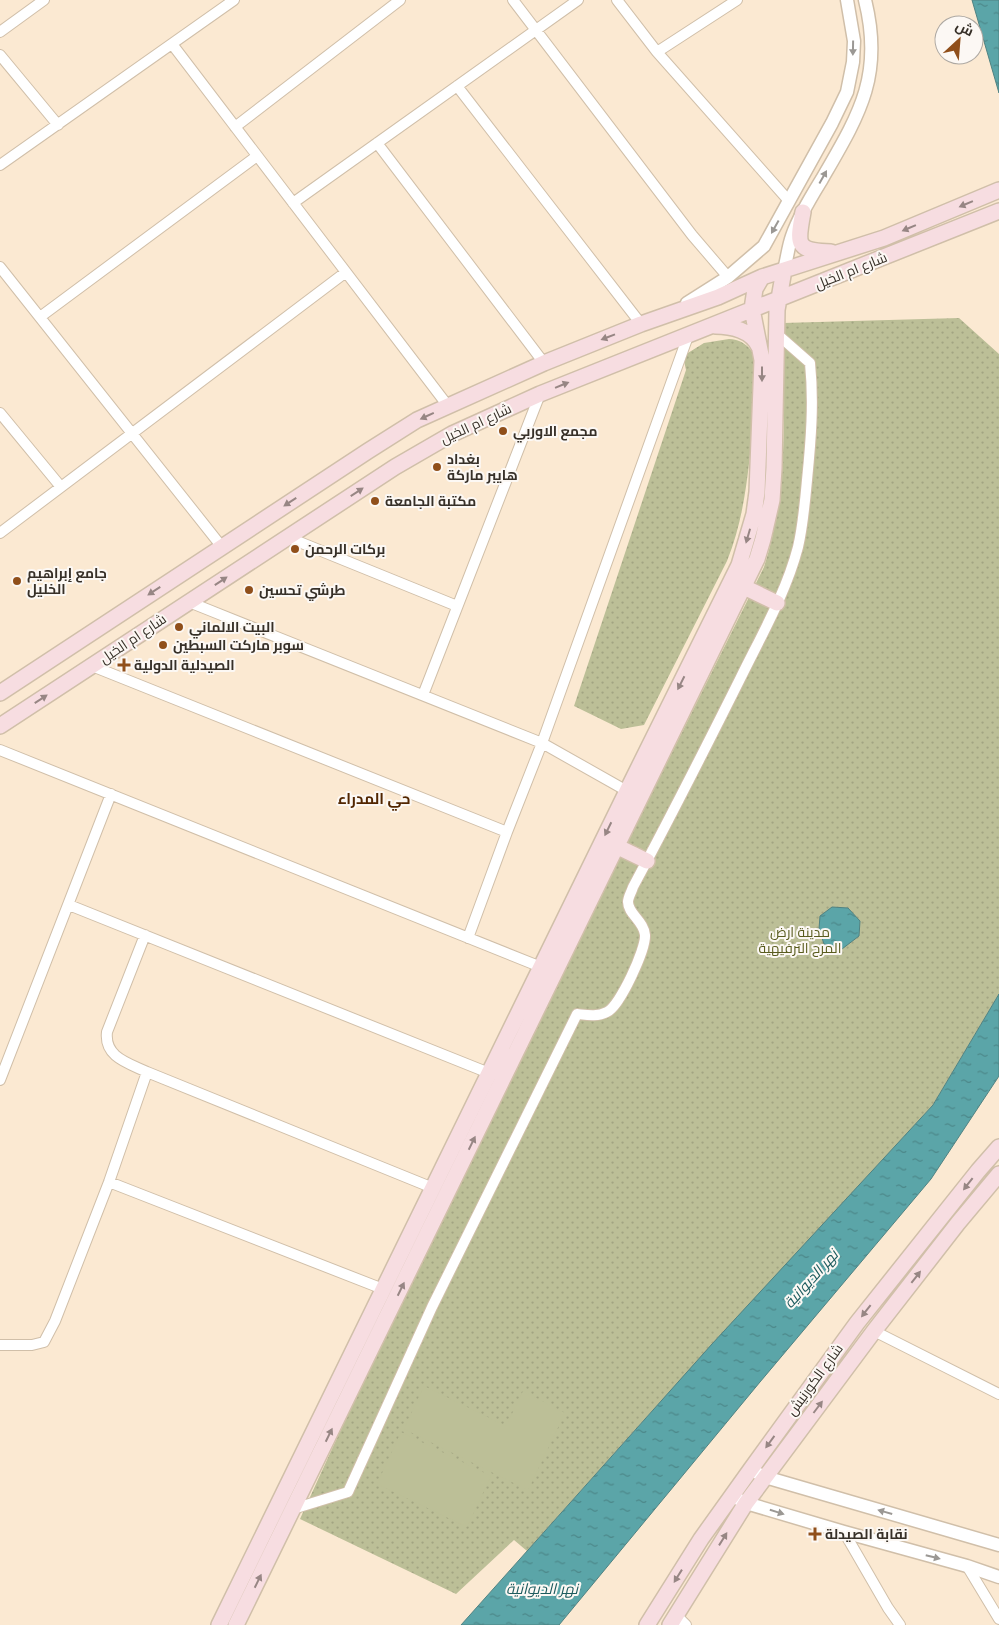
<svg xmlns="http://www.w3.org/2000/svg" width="999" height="1625" viewBox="0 0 999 1625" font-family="Figtree,Cairo,sans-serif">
<defs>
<pattern id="park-dots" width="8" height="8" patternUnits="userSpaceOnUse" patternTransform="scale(1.25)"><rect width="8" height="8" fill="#bcbf97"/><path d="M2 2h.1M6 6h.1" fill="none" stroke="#a2a482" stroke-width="1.8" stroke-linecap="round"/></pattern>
<pattern id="water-ripples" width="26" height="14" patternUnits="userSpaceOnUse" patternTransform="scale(1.25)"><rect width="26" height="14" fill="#5ba5a8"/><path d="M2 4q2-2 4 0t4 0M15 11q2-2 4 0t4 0" fill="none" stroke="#4c8789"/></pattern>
</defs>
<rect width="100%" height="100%" fill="#fbe9d2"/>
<path fill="url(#park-dots)" d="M 959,318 L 999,354 L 999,994 L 933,1105 L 644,1420 L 527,1551 L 514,1540 L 456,1594 L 300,1519 L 357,1394 L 620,857 L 764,567 C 789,489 784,405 783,323 Z
M 729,339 C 746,340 755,351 758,368 C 760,381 755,401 754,414 C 749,464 746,514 727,561 L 644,725 L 621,729 L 574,706 L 686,370 L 683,356 L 704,343 Z"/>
<path fill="#bcbf97" d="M 424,1386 L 506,1426 L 523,1391 L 565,1413 L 528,1490 L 404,1429 Z
M 401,1432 L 491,1476 L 467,1527 L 377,1484 Z"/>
<path fill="url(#water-ripples)" stroke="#508282" d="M 972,0 L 999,0 L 999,93 Z
M 832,907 L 848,908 L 860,921 L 859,936 L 842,949 L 824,944 L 819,929 L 820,916 Z
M 999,994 L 999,1076 L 931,1179 L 760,1382 L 559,1625 L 461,1625 L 712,1344 L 933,1105 Z"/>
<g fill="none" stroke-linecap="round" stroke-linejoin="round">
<g stroke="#d0bfa9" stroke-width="12">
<path id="minor" d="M 513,0 L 692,235 L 728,277
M 617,0 L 657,52 L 789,201
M 0,32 L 44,0
M 172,44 L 448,406
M 657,52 L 737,0
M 0,55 L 58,125
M 457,86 L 641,324
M 235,127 L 400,0
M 377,143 L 544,363
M 0,165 L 234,0
M 293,203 L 578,0
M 0,267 L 222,547
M 40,317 L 257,156
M 0,413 L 61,487
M 0,533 L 346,272
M 287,537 L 457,606
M 189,602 L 542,743 L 627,791
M 92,666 L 507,832
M 423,695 L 540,394
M 0,750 L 541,967
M 69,905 L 489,1073
M 145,935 L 107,1032 C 104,1057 128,1063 147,1072 L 433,1188
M 468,938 L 507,832 L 542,743 L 688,336
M 0,1080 L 111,794
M 109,1182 L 383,1289
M 874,1331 L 999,1394
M 0,1345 L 32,1345 L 44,1342 L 55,1321 L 109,1182 L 147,1072
M 293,1509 L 348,1492 L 432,1307 L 577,1014 C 587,1015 597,1017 607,1012 C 620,1006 646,949 645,935 C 644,921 628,914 628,902 C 628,897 632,891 633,887 C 670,818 705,749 740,679 C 761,636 786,593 798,547 C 803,526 805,502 807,480 C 811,440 814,402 810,363 L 777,334
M 844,1532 L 888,1608 L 900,1625
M 967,1566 L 999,1619
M 676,1615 L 686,1625"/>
</g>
<g stroke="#d0bfa9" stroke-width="15">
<path id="tertiary" d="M 784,270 C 787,259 788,247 792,236 C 799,216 811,197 822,179 C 859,115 884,76 865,0
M 687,303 L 728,277 L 764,246 L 832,123 L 847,92 L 853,62 L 854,41 L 847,0
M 757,1473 L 765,1477 L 999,1545
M 738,1499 L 746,1503 L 844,1532 L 967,1566 L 999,1577"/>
</g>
<g stroke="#d0bfa9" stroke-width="18">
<path id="secondary" d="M 803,212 C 797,244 795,251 831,252
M 715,326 C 731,326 752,330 759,347
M 744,587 L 777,603
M 0,693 L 368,451 L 417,420 L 544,363 L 641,324 L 718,297 L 762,277 L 884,238 L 999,190
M 0,726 L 395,467 L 452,434 L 540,394 L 999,211
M 616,846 L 647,861
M 219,1625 L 627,791 L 739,565 L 754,514 L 757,492 L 762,360 L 752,309 L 755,289 L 762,277
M 236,1625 L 757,559 L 763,539 L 772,500 L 774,468 L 777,310 L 784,270
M 647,1625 L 701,1539 L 751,1469 L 857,1323 L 978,1171 L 999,1147
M 670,1625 L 746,1503 L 874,1331 L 958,1223 L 999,1174"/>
</g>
<use href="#minor" stroke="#fff" stroke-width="10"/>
<use href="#tertiary" stroke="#fff" stroke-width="12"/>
<use href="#secondary" stroke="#f7dde1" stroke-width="15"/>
</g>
<defs><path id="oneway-solid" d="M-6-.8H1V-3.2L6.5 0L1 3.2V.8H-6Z" transform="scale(1.25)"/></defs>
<g fill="#9b9894">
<use href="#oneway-solid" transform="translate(853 48) rotate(91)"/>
<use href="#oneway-solid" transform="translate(823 177) rotate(-61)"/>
<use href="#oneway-solid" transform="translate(775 227) rotate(119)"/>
<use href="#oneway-solid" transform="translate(777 1512) rotate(17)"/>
<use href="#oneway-solid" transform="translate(885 1512) rotate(-164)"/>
<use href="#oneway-solid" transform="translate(933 1557) rotate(14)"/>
</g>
<g fill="#978684">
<use href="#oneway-solid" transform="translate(966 204) rotate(157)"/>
<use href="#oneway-solid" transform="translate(909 228) rotate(157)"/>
<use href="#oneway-solid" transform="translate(608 337) rotate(159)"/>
<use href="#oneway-solid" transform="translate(762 374) rotate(90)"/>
<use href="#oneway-solid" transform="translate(562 385) rotate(-22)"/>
<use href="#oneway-solid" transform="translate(427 416) rotate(155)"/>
<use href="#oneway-solid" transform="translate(357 492) rotate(-33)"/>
<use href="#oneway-solid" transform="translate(290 502) rotate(147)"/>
<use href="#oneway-solid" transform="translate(748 536) rotate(106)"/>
<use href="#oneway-solid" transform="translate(221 581) rotate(-34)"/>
<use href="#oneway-solid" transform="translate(154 591) rotate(147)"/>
<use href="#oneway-solid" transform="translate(681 683) rotate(117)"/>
<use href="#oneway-solid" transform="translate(41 699) rotate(-33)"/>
<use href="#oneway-solid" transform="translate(608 829) rotate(116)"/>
<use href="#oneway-solid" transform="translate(472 1143) rotate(-64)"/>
<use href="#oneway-solid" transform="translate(968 1184) rotate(128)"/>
<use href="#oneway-solid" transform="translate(916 1277) rotate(-52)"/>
<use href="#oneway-solid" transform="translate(401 1289) rotate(-64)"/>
<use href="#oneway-solid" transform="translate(866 1311) rotate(128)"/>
<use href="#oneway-solid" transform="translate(818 1407) rotate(-53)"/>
<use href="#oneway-solid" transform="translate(329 1435) rotate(-64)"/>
<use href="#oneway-solid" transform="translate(770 1442) rotate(126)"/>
<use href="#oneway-solid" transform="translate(723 1539) rotate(-58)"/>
<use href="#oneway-solid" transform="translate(678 1576) rotate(122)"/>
<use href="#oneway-solid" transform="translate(258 1581) rotate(-64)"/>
</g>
<g fill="#904f1a" stroke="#fcf8f4" stroke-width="2">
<circle cx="503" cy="431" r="5"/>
<circle cx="437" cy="467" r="5"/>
<circle cx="375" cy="501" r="5"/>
<circle cx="295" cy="549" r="5"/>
<circle cx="17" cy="581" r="5"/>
<circle cx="249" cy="590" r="5"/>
<circle cx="179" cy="627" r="5"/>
<circle cx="163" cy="645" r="5"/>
<path d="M121.5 657.5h5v5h5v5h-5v5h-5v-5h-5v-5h5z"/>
<path d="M812.5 1526.5h5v5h5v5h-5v5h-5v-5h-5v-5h5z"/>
</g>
<g text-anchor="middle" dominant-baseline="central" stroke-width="4" stroke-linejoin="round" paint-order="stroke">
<g font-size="14" fill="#373028" stroke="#fcf8f4">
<text transform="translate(851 271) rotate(-22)">شارع ام الخيل</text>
<text transform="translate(476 424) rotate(-25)">شارع ام الخيل</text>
<text transform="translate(133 639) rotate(-34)">شارع ام الخيل</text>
<text transform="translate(815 1380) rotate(-54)">شارع الكورنيش</text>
</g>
<g font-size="14" font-weight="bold" fill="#373028" stroke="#fcf8f4" text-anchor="start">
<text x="513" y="431">مجمع الاوربي</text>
<text x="447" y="459">بغداد<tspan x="447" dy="16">هايبر ماركة</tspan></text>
<text x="385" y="501">مكتبة الجامعة</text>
<text x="305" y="549">بركات الرحمن</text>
<text x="27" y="573">جامع إبراهيم<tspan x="27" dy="16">الخليل</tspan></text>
<text x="259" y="590">طرشي تحسين</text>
<text x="189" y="627">البيت الالماني</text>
<text x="173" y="645">سوبر ماركت السبطين</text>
<text x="134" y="665">الصيدلية الدولية</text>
<text x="825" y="1534">نقابة الصيدلة</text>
</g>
<g font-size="14" fill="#595c1e" stroke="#fcf8f4">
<text x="800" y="932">مدينة ارض<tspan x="800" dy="16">المرح الترفيهية</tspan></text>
</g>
<g font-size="15" font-weight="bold" fill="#522600" stroke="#fcf8f4">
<text x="374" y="799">حي المدراء</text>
</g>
<g font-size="15" font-style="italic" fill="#1d5b5e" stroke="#fcf8f4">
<text transform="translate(811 1279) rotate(-48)">نهر الديوانية</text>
<text x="542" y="1589">نهر الديوانية</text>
</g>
</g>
<g transform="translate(959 40) rotate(26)"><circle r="24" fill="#fcf8f4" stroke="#ada8a2"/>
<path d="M0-4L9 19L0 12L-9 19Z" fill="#904f1a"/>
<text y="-8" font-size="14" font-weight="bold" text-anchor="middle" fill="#373028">ش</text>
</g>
</svg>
